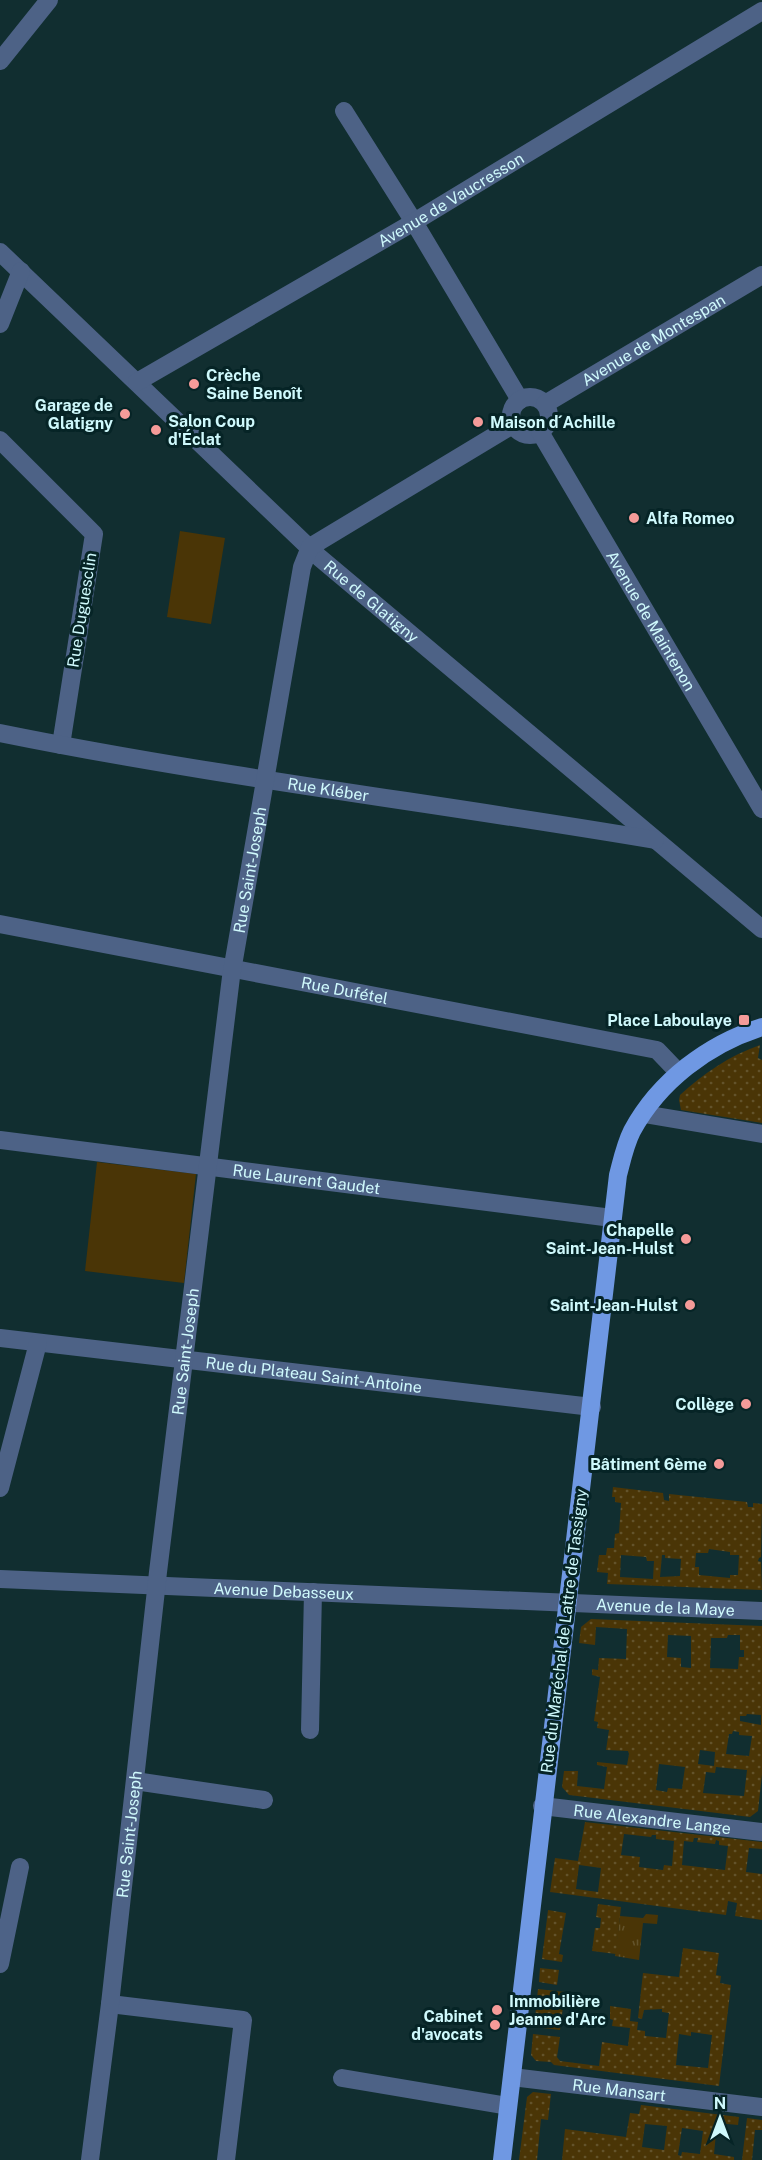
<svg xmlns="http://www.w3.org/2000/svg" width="762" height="2160" viewBox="0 0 762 2160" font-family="'Public Sans',sans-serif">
<defs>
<pattern id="grass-tufts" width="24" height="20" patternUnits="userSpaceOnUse" patternTransform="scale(1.5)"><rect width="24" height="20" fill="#4a3506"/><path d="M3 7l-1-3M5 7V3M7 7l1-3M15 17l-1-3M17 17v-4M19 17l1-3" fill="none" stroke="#63532b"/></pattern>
<pattern id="garden-dots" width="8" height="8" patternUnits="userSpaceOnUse" patternTransform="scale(1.5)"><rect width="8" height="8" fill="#4a3506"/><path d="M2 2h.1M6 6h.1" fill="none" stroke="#63532b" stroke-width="1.8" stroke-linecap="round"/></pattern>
</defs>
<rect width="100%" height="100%" fill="#112e30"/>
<path fill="url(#grass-tufts)" d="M 646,1914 L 658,1915 L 657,1924 L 643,1923 L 639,1960 L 615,1956 L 620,1916 L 643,1918 Z"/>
<path fill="url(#garden-dots)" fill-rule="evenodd" d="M 760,1045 L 758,1058 L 762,1060 L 762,1123 L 681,1110 L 679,1100 L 680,1095 C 704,1073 729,1056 760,1045 Z
M 613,1487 L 663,1493 L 664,1500 L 669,1501 L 669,1494 L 747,1502 L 748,1507 L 753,1507 L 753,1503 L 762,1504 L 761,1557 L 759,1558 L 758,1561 L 761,1562 L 762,1590 L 607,1584 L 608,1573 L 597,1572 L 599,1555 L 606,1555 L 607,1548 L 614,1548 L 615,1534 L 619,1533 L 621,1503 L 615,1502 L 615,1497 L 612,1497 ZM 709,1549 L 730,1552 L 730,1555 L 739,1555 L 738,1575 L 730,1575 L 730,1578 L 699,1575 L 699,1567 L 695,1567 L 696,1553 L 708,1553 ZM 621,1555 L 646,1557 L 647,1561 L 654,1561 L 653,1579 L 620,1577 ZM 662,1555 L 665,1555 L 665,1558 L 681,1559 L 680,1576 L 660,1577 Z
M 591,1619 L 762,1626 L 762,1774 L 758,1811 L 750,1817 L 569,1795 L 562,1787 L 564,1771 L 578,1771 L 577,1786 L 604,1789 L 607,1767 L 597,1765 L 597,1762 L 627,1765 L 629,1754 L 628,1751 L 606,1750 L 609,1730 L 597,1728 L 598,1722 L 594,1721 L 600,1677 L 592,1675 L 592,1669 L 598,1670 L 599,1658 L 626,1659 L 627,1629 L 596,1627 L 595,1645 L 579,1643 L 581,1627 ZM 668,1635 L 691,1636 L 691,1668 L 681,1667 L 681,1658 L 667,1657 ZM 728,1635 L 740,1635 L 740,1650 L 744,1650 L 744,1657 L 739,1657 L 738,1669 L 710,1668 L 711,1638 L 727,1638 ZM 747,1714 L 761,1715 L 761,1725 L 740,1721 L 740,1716 L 746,1716 ZM 733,1731 L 739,1732 L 739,1735 L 752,1736 L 749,1756 L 726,1754 L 729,1734 L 732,1734 ZM 700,1750 L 715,1752 L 714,1766 L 698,1764 ZM 659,1764 L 685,1767 L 682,1789 L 668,1788 L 667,1792 L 656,1790 ZM 716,1767 L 747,1770 L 744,1796 L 703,1793 L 706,1772 L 715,1773 Z
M 585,1822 L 762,1842 L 762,1849 L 749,1848 L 746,1872 L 762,1874 L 762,1920 L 735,1916 L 737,1903 L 728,1901 L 726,1915 L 550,1892 L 555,1858 L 578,1861 ZM 624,1834 L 651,1837 L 652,1835 L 656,1835 L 656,1839 L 674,1841 L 672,1866 L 664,1865 L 663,1870 L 639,1867 L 640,1857 L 621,1855 ZM 694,1838 L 698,1838 L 697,1842 L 715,1844 L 716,1840 L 719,1841 L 719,1845 L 728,1846 L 725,1870 L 682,1865 L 684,1841 L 693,1842 ZM 579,1865 L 601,1868 L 598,1892 L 576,1889 Z
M 598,1904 L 621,1907 L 616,1954 L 592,1951 L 595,1928 L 600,1928 L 601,1918 L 596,1917 Z
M 548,1910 L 566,1913 L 559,1954 L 563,1955 L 562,1962 L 542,1959 Z
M 683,1948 L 719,1953 L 716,1975 L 721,1976 L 720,1983 L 731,1985 L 719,2086 L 554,2065 L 551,2062 L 536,2061 L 531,2055 L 533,2034 L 560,2037 L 557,2057 L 560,2061 L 599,2066 L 602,2042 L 628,2046 L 630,2028 L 612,2026 L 613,2020 L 610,2019 L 610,2006 L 631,2009 L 630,2021 L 638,2022 L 637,2030 L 645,2031 L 645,2036 L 666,2038 L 669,2013 L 662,2012 L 662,2009 L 644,2010 L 642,2019 L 638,2018 L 643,1973 L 679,1977 ZM 691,2032 L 712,2035 L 708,2068 L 676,2065 L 679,2034 L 691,2036 Z
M 540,1968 L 559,1970 L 557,1985 L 539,1982 Z
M 538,1989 L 565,1992 L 560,2030 L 534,2027 Z
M 533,2092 L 551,2094 L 548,2120 L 541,2119 L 537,2160 L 519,2160 L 527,2097 Z
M 641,2105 L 739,2117 L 738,2125 L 717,2123 L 714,2154 L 734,2157 L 734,2160 L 562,2160 L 565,2129 L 626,2137 L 630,2113 L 639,2114 ZM 645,2124 L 667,2126 L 664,2150 L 642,2147 ZM 682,2128 L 703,2131 L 700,2154 L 682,2152 L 681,2156 L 678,2155 Z
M 747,2118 L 762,2120 L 762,2130 L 755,2130 L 752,2160 L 742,2160 Z"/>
<path fill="#4a3506" d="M 180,531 L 225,538 L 211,624 L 167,617 Z
M 97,1162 L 196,1174 L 184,1283 L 85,1271 Z"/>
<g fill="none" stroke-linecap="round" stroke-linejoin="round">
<g stroke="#4d6286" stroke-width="18">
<path d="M 0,61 L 49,0"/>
<path d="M 344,111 L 414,222 L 520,400"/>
<path id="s1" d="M 0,252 L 320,558 L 762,929"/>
<path d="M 0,324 L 21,271"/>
<path id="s2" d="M 137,382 L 414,222 L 762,11"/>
<circle cx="530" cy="416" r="19"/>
<path id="s3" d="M 545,404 L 762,275"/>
<path id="s4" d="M 540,432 L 762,809"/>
<path d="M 0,440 L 94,534 L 61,745"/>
<path id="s5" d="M 0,733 C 217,777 437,803 655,840"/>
<path id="s6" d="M 0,924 L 657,1050 L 679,1073"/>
<path d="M 644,1114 L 762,1134"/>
<path id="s7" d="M 0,1140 L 612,1218"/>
<path id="s8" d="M 0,1338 L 592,1407"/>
<path d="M 0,1488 L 38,1343"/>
<path id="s9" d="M 0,1579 L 762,1611"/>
<path d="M 310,1730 L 313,1592"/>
<path d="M 135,1781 L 264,1800"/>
<path id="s10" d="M 542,1806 L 762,1832"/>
<path d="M 0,1964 L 20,1867"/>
<path d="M 110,2004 L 243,2020 L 226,2160"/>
<path id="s11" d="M 512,2077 L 762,2107"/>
<path d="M 342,2078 L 508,2106"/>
<path id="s12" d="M 90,2160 L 110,2004 L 158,1572 L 231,977 L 302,567 L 310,547 L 514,424"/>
</g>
<path stroke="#6f98e3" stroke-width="18" d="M 502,2160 L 618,1175 C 622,1160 625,1145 632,1131 C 659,1081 708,1044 762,1027"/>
</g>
<g fill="#f59b99" stroke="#062426" stroke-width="2">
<circle cx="194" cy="384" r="6"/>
<circle cx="125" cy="414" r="6"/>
<circle cx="478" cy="422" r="6"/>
<circle cx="156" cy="430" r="6"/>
<circle cx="634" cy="518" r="6"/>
<rect x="738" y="1014" width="12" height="12" rx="3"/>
<circle cx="686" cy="1239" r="6"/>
<circle cx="690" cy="1305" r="6"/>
<circle cx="746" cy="1404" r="6"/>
<circle cx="719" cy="1464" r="6"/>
<circle cx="497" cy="2010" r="6"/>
<circle cx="495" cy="2025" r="6"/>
</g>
<g text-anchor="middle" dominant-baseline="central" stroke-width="6" stroke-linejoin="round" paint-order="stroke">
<g font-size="16" fill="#cff9fc" stroke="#062426">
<text stroke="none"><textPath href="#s2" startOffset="363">Avenue de Vaucresson</textPath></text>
<text stroke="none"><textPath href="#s3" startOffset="126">Avenue de Montespan</textPath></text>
<text stroke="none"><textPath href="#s1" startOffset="510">Rue de Glatigny</textPath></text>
<text transform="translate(82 610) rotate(-81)">Rue Duguesclin</text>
<text stroke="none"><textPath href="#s4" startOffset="219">Avenue de Maintenon</textPath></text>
<text stroke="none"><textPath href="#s5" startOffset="333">Rue Kléber</textPath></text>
<text stroke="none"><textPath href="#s12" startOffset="1300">Rue Saint-Joseph</textPath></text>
<text stroke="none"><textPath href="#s6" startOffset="351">Rue Dufétel</textPath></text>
<text stroke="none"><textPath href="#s7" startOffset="309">Rue Laurent Gaudet</textPath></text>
<text stroke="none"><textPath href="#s12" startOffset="814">Rue Saint-Joseph</textPath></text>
<text stroke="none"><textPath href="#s8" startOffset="316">Rue du Plateau Saint-Antoine</textPath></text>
<text stroke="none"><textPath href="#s9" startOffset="284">Avenue Debasseux</textPath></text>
<text stroke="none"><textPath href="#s9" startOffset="666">Avenue de la Maye</textPath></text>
<text transform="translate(564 1631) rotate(-83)">Rue du Maréchal de Lattre de Tassigny</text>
<text stroke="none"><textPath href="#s10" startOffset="111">Rue Alexandre Lange</textPath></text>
<text stroke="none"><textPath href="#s12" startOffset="328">Rue Saint-Joseph</textPath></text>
<text stroke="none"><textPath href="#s11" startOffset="108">Rue Mansart</textPath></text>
</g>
<g font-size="16" font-weight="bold" fill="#cff9fc" stroke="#062426" text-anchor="end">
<text x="206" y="375" text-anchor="start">Crèche<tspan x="206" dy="18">Saine Benoît</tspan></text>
<text x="113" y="405">Garage de<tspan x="113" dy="18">Glatigny</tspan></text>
<text x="168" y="421" text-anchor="start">Salon Coup<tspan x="168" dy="18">d'Éclat</tspan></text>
<text x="490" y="422" text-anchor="start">Maison d´Achille</text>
<text x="646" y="518" text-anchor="start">Alfa Romeo</text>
<text x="732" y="1020">Place Laboulaye</text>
<text x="674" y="1230">Chapelle<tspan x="674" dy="18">Saint-Jean-Hulst</tspan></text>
<text x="678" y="1305">Saint-Jean-Hulst</text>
<text x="734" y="1404">Collège</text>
<text x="707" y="1464">Bâtiment 6ème</text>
<text x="509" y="2001" text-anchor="start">Immobilière<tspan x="509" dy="18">Jeanne d'Arc</tspan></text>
<text x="483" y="2016">Cabinet<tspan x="483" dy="18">d'avocats</tspan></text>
</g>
</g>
<g transform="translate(720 2118)" stroke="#062426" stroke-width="4.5" paint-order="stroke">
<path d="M0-4.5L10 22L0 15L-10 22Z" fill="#cff9fc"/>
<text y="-9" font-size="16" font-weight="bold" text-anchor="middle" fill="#cff9fc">N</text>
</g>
</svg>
